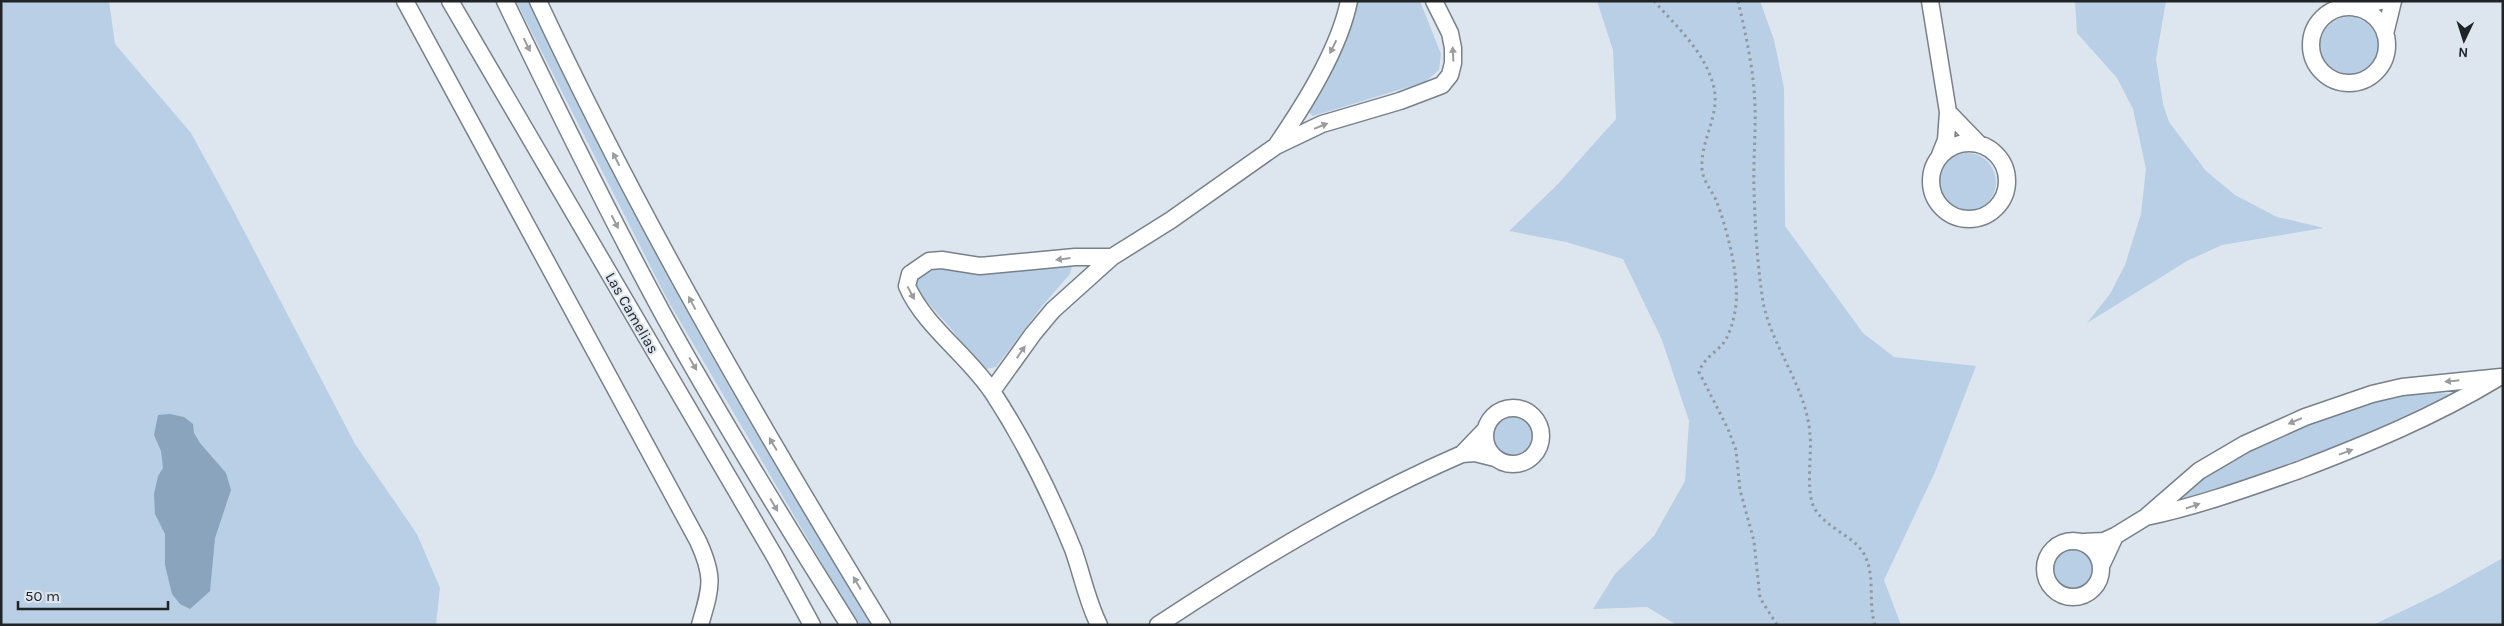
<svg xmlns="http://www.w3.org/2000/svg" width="2504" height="626" viewBox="0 0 2504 626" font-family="Karla,sans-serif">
<rect width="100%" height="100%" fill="#dde6ef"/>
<path fill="#b8cfe5" d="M 1,1 L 109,1 L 115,44 L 191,133 L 231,206 L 355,444 L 417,534 L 440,588 L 436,625 L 1,625 Z
M 516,1 L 531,1 C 569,83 609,165 651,245 C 719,375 796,500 872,625 L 859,625 L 850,611 L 667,299 Z
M 1355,1 L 1420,1 L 1441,54 L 1439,70 L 1425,82 L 1313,116 L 1307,111 L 1325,83 L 1340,48 Z
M 1597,1 L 1760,1 L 1774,40 L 1784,88 L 1785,226 L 1863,333 L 1894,357 L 1976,366 L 1935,472 L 1884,580 L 1901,625 L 1677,625 L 1647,607 L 1593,609 L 1615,574 L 1654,536 L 1685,481 L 1689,421 L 1662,340 L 1623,259 L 1566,242 L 1509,231 L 1557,185 L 1616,119 L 1613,50 Z
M 2075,1 L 2166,1 L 2156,59 L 2163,104 L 2169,122 L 2206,171 L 2235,195 L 2277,217 L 2324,228 L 2222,245 L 2187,261 L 2087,323 L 2110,294 L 2125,265 L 2141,214 L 2146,169 L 2133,109 L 2117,78 L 2077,33 Z
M2320 46a29 29 0 1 1 58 0a29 29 0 1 1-58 0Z
M1938 182a29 29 0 1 1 58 0a29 29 0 1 1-58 0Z
M 1072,266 L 1070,274 L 1042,306 L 996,367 L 986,369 L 976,362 L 953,331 L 920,294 L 916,284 L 917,274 L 924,269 L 939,267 L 967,273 Z
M 2425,392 L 2450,394 L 2358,438 L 2226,486 L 2174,502 L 2176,495 C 2194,483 2211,469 2230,459 C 2290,425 2357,404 2425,392 Z
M1490 436a22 22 0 1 1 44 0a22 22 0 1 1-44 0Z
M2051 569a22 22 0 1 1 44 0a22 22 0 1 1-44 0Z
M 2503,558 L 2503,625 L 2373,625 L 2440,593 Z"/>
<path fill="#89a4bc" d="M 170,414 L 184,417 L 193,424 L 194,433 L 200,443 L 226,473 L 231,490 L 215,538 L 210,591 L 190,609 L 180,604 L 172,594 L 165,565 L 165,534 L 155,514 L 154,494 L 158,476 L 163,468 L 161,451 L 154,435 L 158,415 Z"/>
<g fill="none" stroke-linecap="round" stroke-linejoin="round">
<g stroke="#788089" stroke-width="19">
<path id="street" d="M 405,1 L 698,541 C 715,578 711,587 700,625
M 450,1 L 775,557 L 812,625
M 505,1 C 556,107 608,213 664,316 C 722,421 785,523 849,625
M 538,1 C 639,217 758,422 882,625
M 1930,1 L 1948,112
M2311 45a38 38 0 1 1 76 0a38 38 0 1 1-76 0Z
M 2356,8 L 2380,1
M 2385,34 L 2393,1
M1931 181a38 38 0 1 1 76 0a38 38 0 1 1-76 0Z
M 1276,146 C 1304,105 1339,50 1349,1
M 1940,155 L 1946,140 L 1948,112 L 1979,144
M 992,391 L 1033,334 L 1053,310 L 1112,257 L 1171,220 L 1276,146 L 1322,124 L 1400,101 L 1442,85 L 1450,75 L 1453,63 L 1453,48 L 1450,33 L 1434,1
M1485 436a28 28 0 1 1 56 0a28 28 0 1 1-56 0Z
M 1485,430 L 1462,454 L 1475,453 L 1495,458
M 2146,517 C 2198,506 2248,488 2299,470 C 2367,444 2433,417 2496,379
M 2115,536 L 2146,517 L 2199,471 L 2245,444 L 2305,417 L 2372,394 L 2402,387 L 2501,377
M2045 569a28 28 0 1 1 56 0a28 28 0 1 1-56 0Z
M 2083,542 L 2104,541 L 2115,536 L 2101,566
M 1099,625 C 1087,601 1082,574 1073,549 C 1051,495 1025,442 993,393 C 969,356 924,326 907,286 L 910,274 L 929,261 L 942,260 L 980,266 L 1075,257 L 1112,257
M 1158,625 C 1255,561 1356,500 1462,454"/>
</g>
<path stroke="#91989f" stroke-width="3" stroke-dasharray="2.5 4" stroke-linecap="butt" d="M 1654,1 C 1676,26 1704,51 1713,84 C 1722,114 1700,139 1702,169 C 1703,181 1711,189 1716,200 C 1727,228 1741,281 1735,311 C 1733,323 1729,337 1721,346 C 1713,354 1703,360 1699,372 L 1728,429 L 1736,450 L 1740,490 L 1754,541 L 1760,598 L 1777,625
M 1738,1 C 1746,35 1754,71 1755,106 C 1756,133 1753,161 1754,189 C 1755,224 1757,260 1762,295 C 1768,343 1806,384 1810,434 C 1812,453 1806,487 1813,505 C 1823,529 1857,535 1866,558 C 1875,579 1868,603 1875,625"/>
<use href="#street" stroke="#fff" stroke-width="16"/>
</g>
<defs><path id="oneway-solid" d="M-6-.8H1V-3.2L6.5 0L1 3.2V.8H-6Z" transform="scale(1.25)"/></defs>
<g fill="#9b9c9e">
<use href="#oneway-solid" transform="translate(527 45) rotate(64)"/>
<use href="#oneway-solid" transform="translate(1333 47) rotate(116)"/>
<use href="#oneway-solid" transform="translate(1453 54) rotate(-93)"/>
<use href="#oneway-solid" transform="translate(1321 126) rotate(-22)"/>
<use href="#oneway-solid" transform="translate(616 159) rotate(-117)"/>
<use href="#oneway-solid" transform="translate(615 222) rotate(63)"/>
<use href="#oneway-solid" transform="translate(1063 259) rotate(173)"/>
<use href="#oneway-solid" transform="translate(911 293) rotate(62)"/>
<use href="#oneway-solid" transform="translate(692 303) rotate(-118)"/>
<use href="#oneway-solid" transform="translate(1021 352) rotate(-56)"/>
<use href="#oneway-solid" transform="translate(693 364) rotate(60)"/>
<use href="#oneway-solid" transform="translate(2452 381) rotate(174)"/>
<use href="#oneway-solid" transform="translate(2295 421) rotate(157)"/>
<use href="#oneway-solid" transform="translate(773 444) rotate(-121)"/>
<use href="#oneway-solid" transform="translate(2346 452) rotate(-20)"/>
<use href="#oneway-solid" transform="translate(774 505) rotate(60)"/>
<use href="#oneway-solid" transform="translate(2193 506) rotate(-19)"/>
<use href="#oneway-solid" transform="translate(857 583) rotate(-121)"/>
</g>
<g text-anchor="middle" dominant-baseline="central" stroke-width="4" stroke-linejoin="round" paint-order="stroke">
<g font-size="15" fill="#202427" stroke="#dde6ef">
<text transform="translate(632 313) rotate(60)">Las Camelias</text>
</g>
</g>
<rect width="2504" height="626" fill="none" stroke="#202427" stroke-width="5"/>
<g transform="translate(2464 40) rotate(184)" stroke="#dde6ef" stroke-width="4" paint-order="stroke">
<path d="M0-4L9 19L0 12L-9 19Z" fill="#202427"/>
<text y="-8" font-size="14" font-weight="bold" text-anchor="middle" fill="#202427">N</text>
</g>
<path d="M18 601v8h150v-8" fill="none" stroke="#202427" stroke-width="2.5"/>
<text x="25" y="601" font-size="15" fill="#202427" stroke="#dde6ef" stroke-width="4" paint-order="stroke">50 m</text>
</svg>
